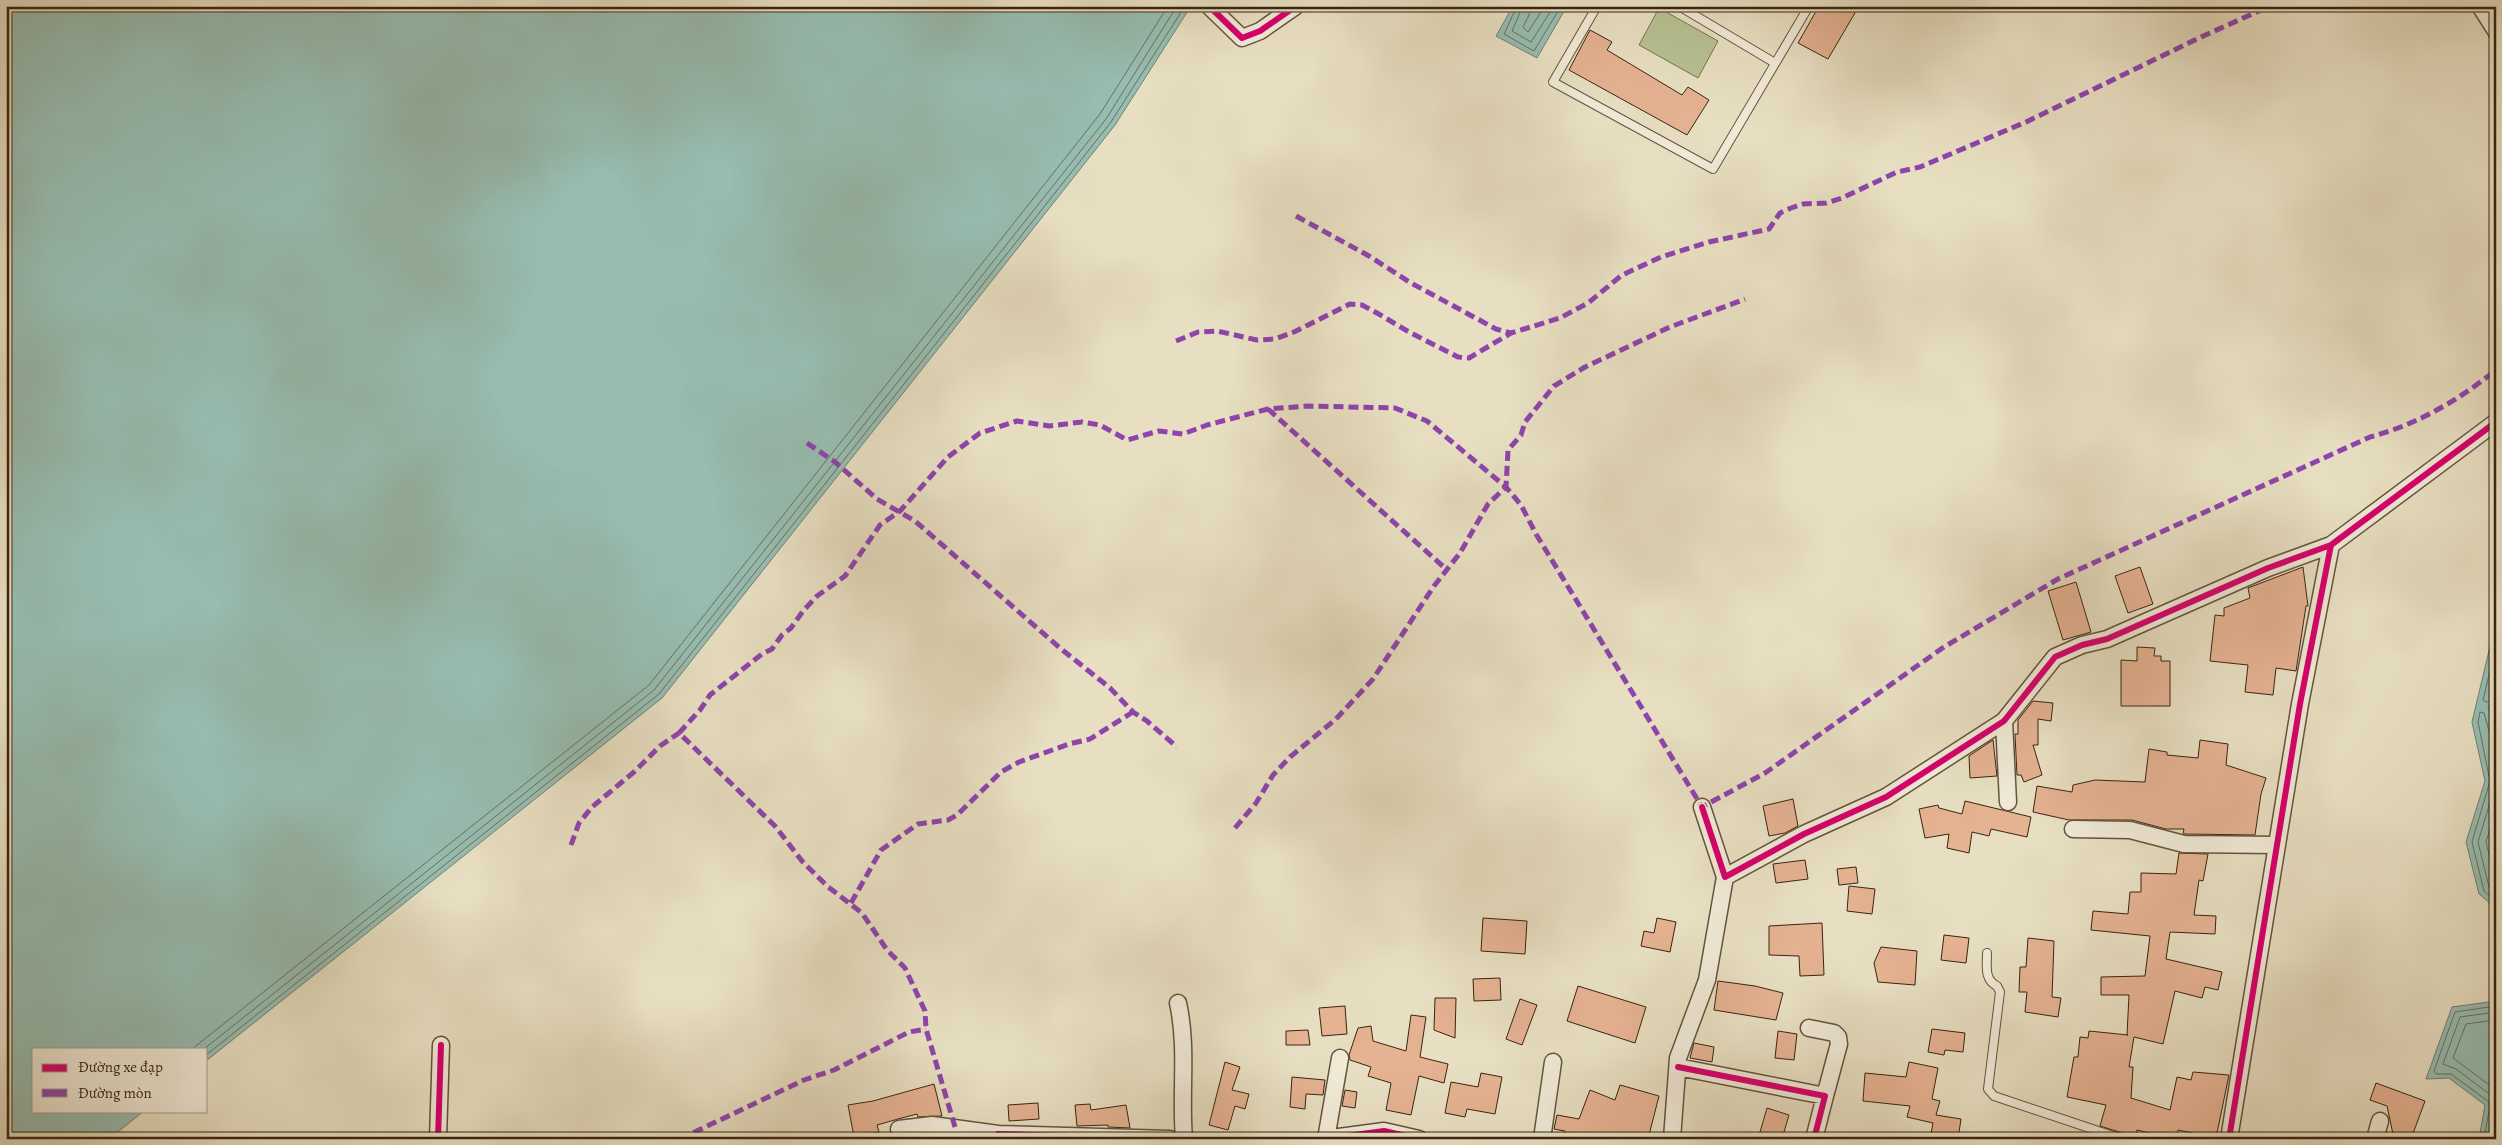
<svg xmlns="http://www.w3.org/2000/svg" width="2502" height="1145" viewBox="0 0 2502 1145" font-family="Alegreya,serif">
<rect width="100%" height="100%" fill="#e8dfc2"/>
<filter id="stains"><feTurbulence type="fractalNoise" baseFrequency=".004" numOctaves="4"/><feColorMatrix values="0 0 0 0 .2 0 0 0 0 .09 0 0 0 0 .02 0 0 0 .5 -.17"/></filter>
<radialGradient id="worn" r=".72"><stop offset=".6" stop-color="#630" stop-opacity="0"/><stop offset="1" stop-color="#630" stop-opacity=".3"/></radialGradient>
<path fill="#b7c192" stroke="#787252" d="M 1659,8 L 1718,41 L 1698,78 L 1639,45 Z"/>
<path fill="#97bdb1" stroke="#718071" d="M 6,6 L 1191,6 L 1115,125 L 662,698 L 206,1061 L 206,1049 L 34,1049 L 34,1111 L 144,1111 L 109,1139 L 6,1139 Z
M 1513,6 L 1567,6 L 1537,58 L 1496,36 Z
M 2496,588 L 2496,703 L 2488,707 L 2496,730 L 2496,908 L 2479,894 L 2466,842 L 2485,781 L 2472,722 L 2492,638 Z
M 2496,1001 L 2496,1139 L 2479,1139 L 2485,1105 L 2449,1078 L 2426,1079 L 2452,1007 Z"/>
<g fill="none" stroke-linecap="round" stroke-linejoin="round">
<path stroke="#687061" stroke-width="1" d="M 1517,6 L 1504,34 L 1534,51 L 1561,6
M 1523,6 L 1512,31 L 1531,42 L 1554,6
M 1531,6 L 1529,15 L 1523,27 L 1528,32 L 1545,6
M 2496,646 L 2483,700 L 2486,702 L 2496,699
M 2496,733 L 2489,731 L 2484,713 L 2480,712 L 2478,722 L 2490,781 L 2472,842 L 2484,891 L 2496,901
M 2496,783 L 2478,842 L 2489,887 L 2496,893
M 2496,809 L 2486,842 L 2496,883
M 2496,1012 L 2460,1017 L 2443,1064 L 2456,1069 L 2492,1096 L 2496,1102
M 2496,1020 L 2466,1024 L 2453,1058 L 2496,1090
M 192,1049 L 649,685 L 1100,114 L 1168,6
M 204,1049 L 654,690 L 1106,119 L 1177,6
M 206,1055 L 659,694 L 1111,122 L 1185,6
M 2484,1139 L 2490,1106 L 2489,1102 L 2451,1074 L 2436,1074 L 2434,1071 L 2455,1012 L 2496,1006"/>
</g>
<path fill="#e5b292" stroke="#392411" d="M 1819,6 L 1859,6 L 1828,59 L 1798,43 Z
M 1590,30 L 1612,42 L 1607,50 L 1682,95 L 1688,87 L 1709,100 L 1687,135 L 1569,70 Z
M 2140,567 L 2153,604 L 2128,613 L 2115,576 Z
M 2303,567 L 2308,606 L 2306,606 L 2296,671 L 2276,668 L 2273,695 L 2245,692 L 2248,665 L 2210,661 L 2215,615 L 2224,616 L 2224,608 L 2250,598 L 2248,588 Z
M 2076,582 L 2091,632 L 2063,640 L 2048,591 Z
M 2137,647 L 2155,648 L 2154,656 L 2161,656 L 2161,661 L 2170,661 L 2170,706 L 2121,706 L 2121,660 L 2137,661 Z
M 2033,701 L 2053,703 L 2051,721 L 2038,719 L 2038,745 L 2033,745 L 2042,775 L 2024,782 L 2021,775 L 2017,775 L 2015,734 L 2018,734 L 2018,720 Z
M 1993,740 L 1997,776 L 1970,778 L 1969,756 Z
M 2200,740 L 2228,744 L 2226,765 L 2266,778 L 2261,794 L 2255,835 L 2185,834 L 2183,833 L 2184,829 L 2166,829 L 2132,820 L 2069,820 L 2033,812 L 2037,786 L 2072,792 L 2073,785 L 2095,780 L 2145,782 L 2149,749 L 2167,752 L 2167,755 L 2198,758 Z
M 1793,799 L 1798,826 L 1785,833 L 1769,836 L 1763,806 Z
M 1965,801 L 2031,817 L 2027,837 L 1991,829 L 1989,836 L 1972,832 L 1969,853 L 1947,848 L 1949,834 L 1925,838 L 1919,809 L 1938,805 L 1939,808 L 1962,814 Z
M 2179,853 L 2208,854 L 2203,881 L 2199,880 L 2194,915 L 2216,916 L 2215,934 L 2170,932 L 2166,959 L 2222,972 L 2218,990 L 2205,987 L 2202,998 L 2175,991 L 2163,1044 L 2134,1037 L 2129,1067 L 2133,1067 L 2131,1098 L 2170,1110 L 2177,1077 L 2191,1080 L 2193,1072 L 2229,1075 L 2216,1138 L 2178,1130 L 2175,1139 L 2137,1130 L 2135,1137 L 2100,1126 L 2106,1105 L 2067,1097 L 2074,1057 L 2078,1057 L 2080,1037 L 2088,1038 L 2089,1031 L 2128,1035 L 2127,1035 L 2129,995 L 2101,995 L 2101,977 L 2145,976 L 2150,936 L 2091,930 L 2093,911 L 2128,914 L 2130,892 L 2141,892 L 2141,873 L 2176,874 Z
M 1805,860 L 1808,879 L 1776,883 L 1773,864 Z
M 1856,867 L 1858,883 L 1839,885 L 1837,869 Z
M 1849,886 L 1875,889 L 1872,914 L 1847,911 Z
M 1483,918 L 1527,921 L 1525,954 L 1481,951 Z
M 1657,918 L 1676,922 L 1670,952 L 1641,946 L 1644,931 L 1654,933 Z
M 1822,923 L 1824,975 L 1800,976 L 1799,956 L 1769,955 L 1769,926 Z
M 1944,935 L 1969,938 L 1966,963 L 1941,960 Z
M 2028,938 L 2054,941 L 2052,997 L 2061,998 L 2058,1017 L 2025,1012 L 2027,992 L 2019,992 L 2020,967 L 2026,967 Z
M 1881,947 L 1917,951 L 1915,985 L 1878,982 L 1874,963 Z
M 1500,978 L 1501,1000 L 1474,1001 L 1473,979 Z
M 1718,981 L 1755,986 L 1783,993 L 1776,1020 L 1714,1010 Z
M 1578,986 L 1646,1007 L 1635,1043 L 1567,1021 Z
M 1435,998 L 1456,998 L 1455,1038 L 1434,1030 Z
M 1520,999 L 1537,1005 L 1522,1045 L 1506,1039 Z
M 1345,1006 L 1347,1034 L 1322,1036 L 1319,1008 Z
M 1411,1015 L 1426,1017 L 1420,1057 L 1448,1064 L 1444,1083 L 1419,1076 L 1411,1115 L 1386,1110 L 1391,1083 L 1368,1076 L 1371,1067 L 1350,1060 L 1349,1055 L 1358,1028 L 1371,1026 L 1373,1041 L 1406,1051 Z
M 1932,1029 L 1965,1033 L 1963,1052 L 1945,1050 L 1944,1055 L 1928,1052 Z
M 1308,1030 L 1310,1045 L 1286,1045 L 1286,1031 Z
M 1778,1031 L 1797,1034 L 1794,1060 L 1775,1058 Z
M 1694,1043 L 1714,1047 L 1712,1062 L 1690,1058 Z
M 1225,1062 L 1240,1067 L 1232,1090 L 1249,1094 L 1245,1109 L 1235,1106 L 1228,1130 L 1209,1125 Z
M 1909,1062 L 1938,1068 L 1932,1099 L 1940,1101 L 1936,1115 L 1961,1119 L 1958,1139 L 1930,1139 L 1933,1123 L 1907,1117 L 1910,1106 L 1863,1101 L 1865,1073 L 1906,1077 Z
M 1481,1073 L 1502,1077 L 1495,1114 L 1467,1109 L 1465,1117 L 1445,1113 L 1451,1082 L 1478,1087 Z
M 1292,1077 L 1325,1080 L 1323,1095 L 1306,1094 L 1305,1109 L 1290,1107 Z
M 2376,1083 L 2425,1101 L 2411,1139 L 2394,1139 L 2387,1106 L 2370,1100 Z
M 934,1084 L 942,1116 L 918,1117 L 917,1114 L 898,1119 L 877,1125 L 879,1132 L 854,1137 L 848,1105 L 873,1101 Z
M 1620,1085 L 1659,1096 L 1648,1139 L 1608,1139 L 1587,1134 L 1586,1139 L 1564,1139 L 1565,1131 L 1554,1129 L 1557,1115 L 1579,1119 L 1590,1090 L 1615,1100 Z
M 1345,1090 L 1357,1092 L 1355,1108 L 1342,1106 Z
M 1038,1103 L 1039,1119 L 1009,1121 L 1008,1105 Z
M 1090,1104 L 1091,1110 L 1126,1105 L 1130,1128 L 1108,1127 L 1108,1125 L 1077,1126 L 1075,1105 Z
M 1767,1108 L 1789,1115 L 1782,1139 L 1758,1139 Z"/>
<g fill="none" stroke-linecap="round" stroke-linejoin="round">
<g stroke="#65533d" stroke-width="10">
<path id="service" d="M 1597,6 L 1553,82 L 1713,169 L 1809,6
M 1679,6 L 1775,63
M 1987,953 C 1987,966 1984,980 1997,986 L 2000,992 L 1988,1089 L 1994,1096 L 2122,1139"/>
</g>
<g stroke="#65533d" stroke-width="19">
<path id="minor" d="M 1209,6 L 1242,38 L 1260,31 L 1296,6
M 2480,6 L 2496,31
M 2004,721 L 2008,802
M 1702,807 L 1725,877 L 1804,834 L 1886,797 L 2004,721 L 2055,657 L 2082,645 L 2107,639 L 2268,568 L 2331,545 L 2496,422
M 2073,829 L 2130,830 L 2184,844 L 2277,845
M 1178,1003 C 1188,1048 1180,1094 1184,1139
M 1809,1028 L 1834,1033 L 1838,1037 L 1839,1044 L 1825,1096
M 1678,1067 L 1825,1096 L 1814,1139
M 899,1129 L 932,1125 L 998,1134
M 438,1139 L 441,1045
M 997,1139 L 998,1134 L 1170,1139
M 1324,1139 L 1384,1131 L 1419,1139
M 1326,1139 L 1340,1058
M 1542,1139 L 1553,1062
M 1672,1139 L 1678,1058 L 1707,980 L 1725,877
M 2229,1139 L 2300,704 L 2331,545
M 2375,1139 L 2380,1121"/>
</g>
<use href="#service" stroke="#f0ead7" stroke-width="8"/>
<use href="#minor" stroke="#f0ead7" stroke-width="16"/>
<path stroke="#8e44ad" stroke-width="5" stroke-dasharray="10 5" stroke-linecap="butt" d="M 1296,216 L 1369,256 L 1411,283 L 1496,329 L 1511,333 L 1560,318 L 1588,303 L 1622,275 L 1661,257 L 1709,242 L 1769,229 L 1780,213 L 1791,208 L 1803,204 L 1826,203 L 1842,198 L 1897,172 L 1920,167 L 2026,122 L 2201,37 L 2270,6
M 1176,341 L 1198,332 L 1217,331 L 1257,340 L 1275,339 L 1294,332 L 1350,304 L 1362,305 L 1377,313 L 1409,332 L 1458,357 L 1469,358 L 1511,333
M 1268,409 L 1447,570
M 807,443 L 835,462 L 877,499 L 915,521 L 1060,648 L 1110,688 L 1133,712 L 1147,721 L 1177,747
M 1235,828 L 1256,803 L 1273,775 L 1290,757 L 1336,719 L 1373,679 L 1434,586 L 1460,553 L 1488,504 L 1506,487 L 1508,450 L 1521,435 L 1525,422 L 1554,386 L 1585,367 L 1670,327 L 1745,299
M 571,845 L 579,823 L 592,807 L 634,772 L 660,746 L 679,733
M 851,903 L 881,850 L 918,824 L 948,820 L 957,815 L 1001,772 L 1019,762 L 1069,744 L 1090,739 L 1133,712
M 955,1127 L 926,1029 L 925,1011 L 905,968 L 887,950 L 862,913 L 827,886 L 802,861 L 775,826 L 679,733 L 700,710 L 710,695 L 762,654 L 772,649 L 782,635 L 791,628 L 803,611 L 817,596 L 845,576 L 880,525 L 900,511 L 948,457 L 980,433 L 1017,421 L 1049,426 L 1082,422 L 1100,425 L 1127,440 L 1159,431 L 1183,434 L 1207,425 L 1268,409 L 1308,406 L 1395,408 L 1427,421 L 1506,487 L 1521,505 L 1536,534 L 1702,807 L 1765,773 L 1944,647 L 2058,579 L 2370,437 C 2416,425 2459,400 2496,370
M 680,1139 L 804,1080 L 834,1070 L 909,1032 L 926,1029"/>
<g stroke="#f0ead7" stroke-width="9">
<path id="cycleway" d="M 1209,6 L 1242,38 L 1260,31 L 1296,6
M 1702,807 L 1725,877 L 1804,834 L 1886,797 L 2004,721 L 2055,657 L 2082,645 L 2107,639 L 2268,568 L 2331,545 L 2496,422
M 1678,1067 L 1825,1096 L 1814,1139
M 438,1139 L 441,1045
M 997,1139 L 998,1134 L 1170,1139
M 1324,1139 L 1384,1131 L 1419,1139
M 2229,1139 L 2300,704 L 2331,545"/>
</g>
<use href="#cycleway" stroke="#d6006c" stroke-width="6"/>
</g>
<rect width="2502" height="1145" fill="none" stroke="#e8dfc2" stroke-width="25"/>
<rect x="8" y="8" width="2487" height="1130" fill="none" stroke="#392411" stroke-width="2.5"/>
<rect x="12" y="12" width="2477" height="1120" fill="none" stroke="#392411"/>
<rect x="32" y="1048" width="175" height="65" fill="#f0ead7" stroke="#a79b88"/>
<rect x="42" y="1064" width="25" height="8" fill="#d6006c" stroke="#a79b88"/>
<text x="78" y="1072" font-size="15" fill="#392411">Đường xe đạp</text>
<rect x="42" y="1089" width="25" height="8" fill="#8e44ad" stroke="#a79b88"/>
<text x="78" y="1098" font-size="15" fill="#392411">Đường mòn</text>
<rect width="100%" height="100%" filter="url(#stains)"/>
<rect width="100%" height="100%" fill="url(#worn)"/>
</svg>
